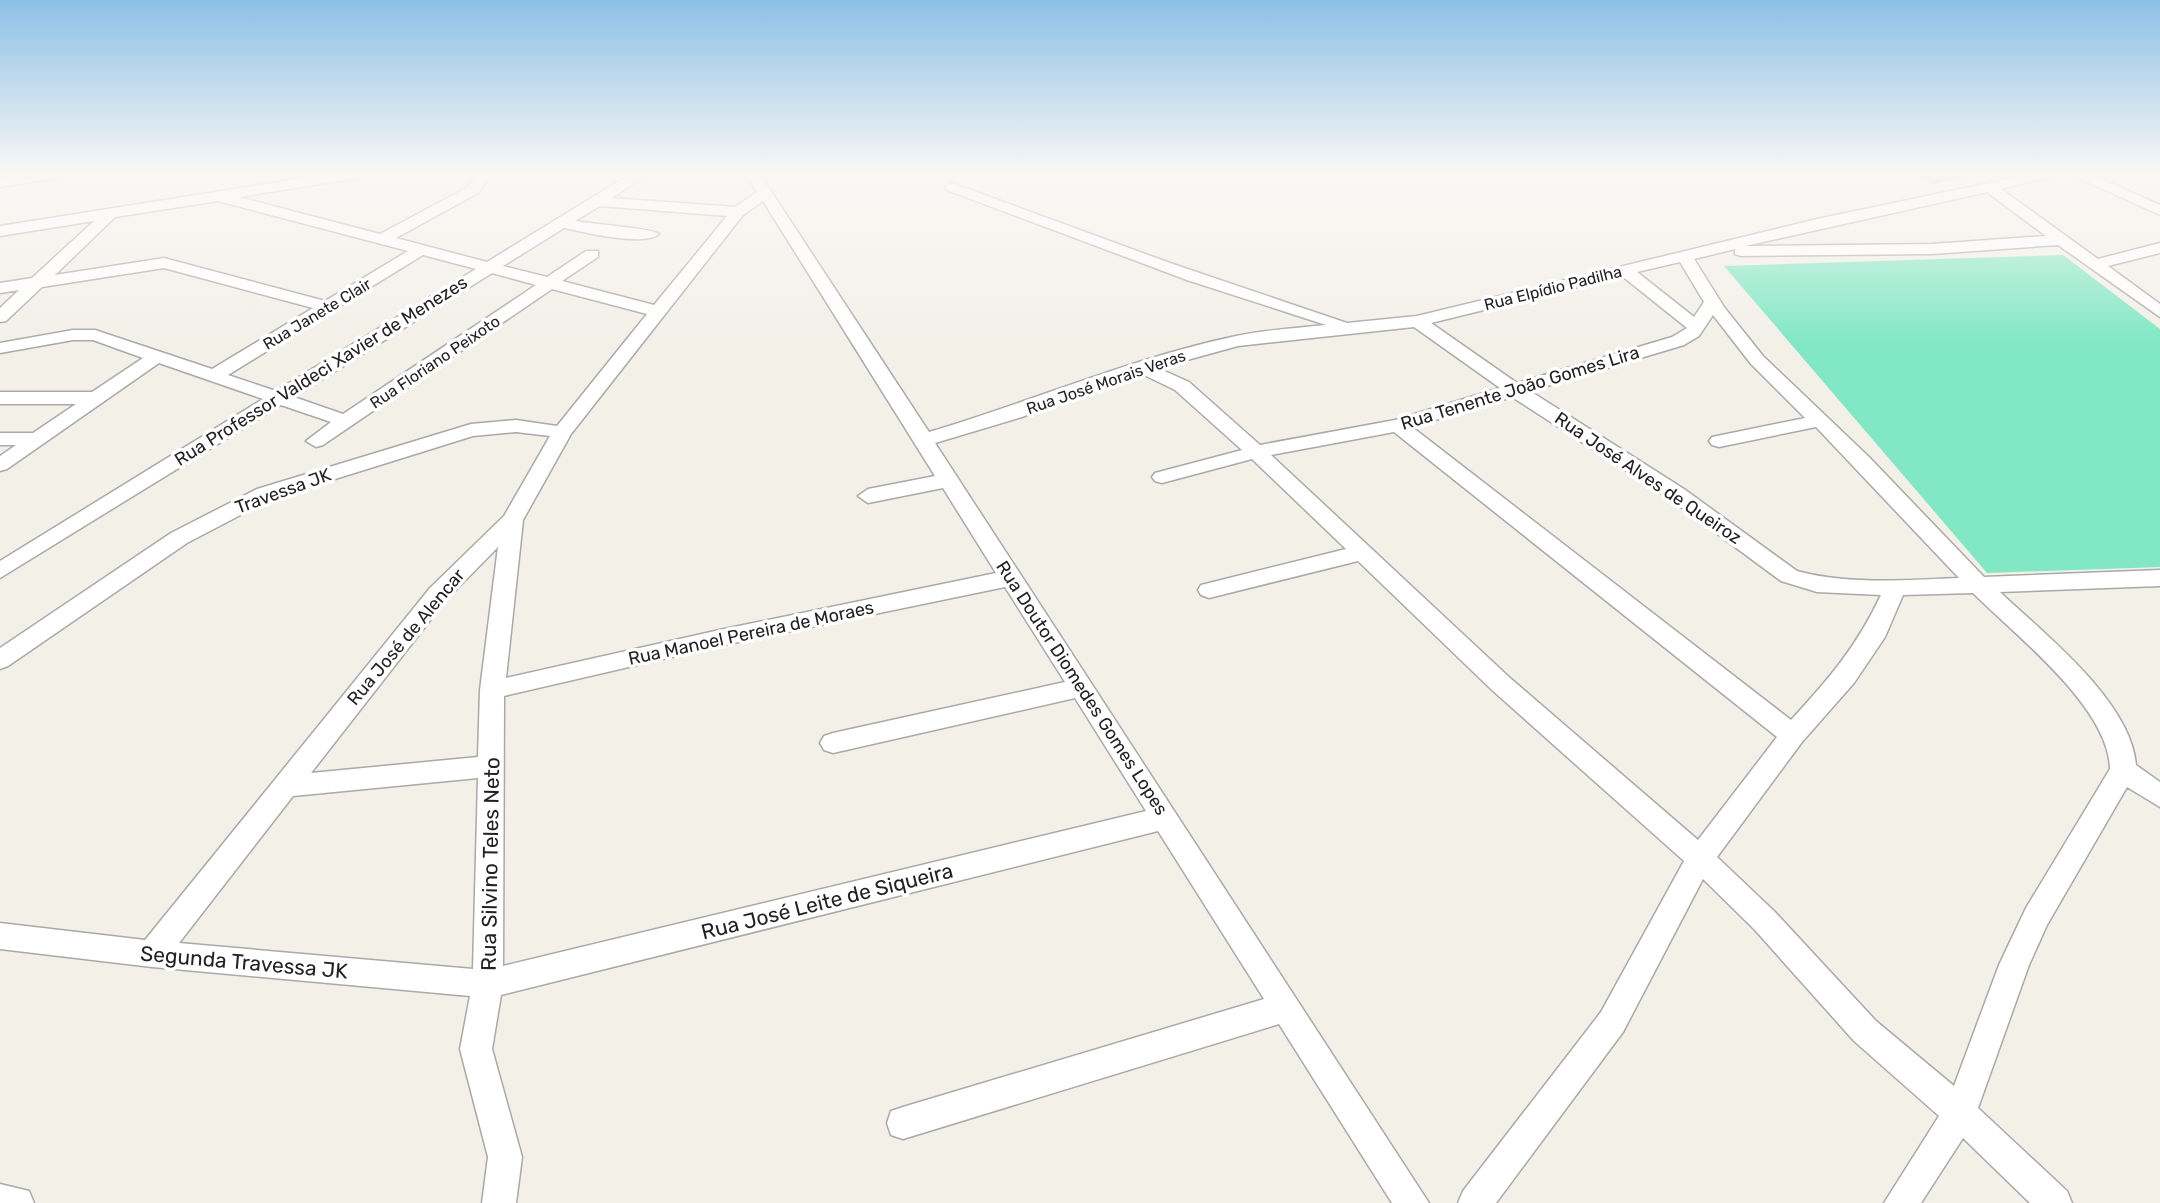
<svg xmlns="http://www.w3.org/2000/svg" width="2160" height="1203" viewBox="0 0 2160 1203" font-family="Rubik,sans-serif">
<rect width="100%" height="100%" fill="#f3f0e8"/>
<path fill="#f5e3db" d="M 1863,173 L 1903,173 L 1926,184 L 1898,190 Z"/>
<path fill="#81e7c5" d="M 2063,255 L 2160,329 L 2160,567 L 1987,573 L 1724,266 Z"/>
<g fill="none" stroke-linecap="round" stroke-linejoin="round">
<g stroke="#a9a9a9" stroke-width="3">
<path id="minor" d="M 33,173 L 68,173 L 61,177 L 0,187 L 0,179 Z
M 335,173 L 371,173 L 364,177 L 239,197 L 380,234 L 468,187 L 478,173 L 492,173 L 478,193 L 396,238 L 487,262 L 632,173 L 649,173 L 612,198 L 735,207 L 757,192 L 745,173 L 759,173 L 929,432 C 1031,402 1131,358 1236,336 C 1265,330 1296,328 1326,325 L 1187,280 L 947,190 L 945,187 L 952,183 L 1170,263 L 1347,323 L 1417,316 L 1817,219 L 2036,173 L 2065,173 L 2001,189 L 2098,259 L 2160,243 L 2160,253 L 2108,266 L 2160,304 L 2160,317 L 2058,245 L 1932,254 L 1741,256 L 1735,254 L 1735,249 L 1694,259 L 1724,307 L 1763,356 L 1869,457 L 1984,577 L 2160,570 L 2160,586 L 2000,592 C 2044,634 2131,701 2136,765 L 2160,782 L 2160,807 L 2127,787 L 2047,925 L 2029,965 L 1978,1108 L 2067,1191 L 2072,1203 L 2030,1203 L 1963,1138 L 1921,1203 L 1884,1203 L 1939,1116 L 1854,1041 L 1754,929 L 1703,879 L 1623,1032 L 1496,1203 L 1458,1203 L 1463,1191 L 1601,1012 L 1684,861 L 1492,690 L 1358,561 L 1209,598 L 1201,595 L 1198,590 L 1201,585 L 1346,549 L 1252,459 L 1162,483 L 1155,481 L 1152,477 L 1155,473 L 1242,450 L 1175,390 L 1140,373 L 1022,417 L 935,443 L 1429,1203 L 1392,1203 L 1279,1024 L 903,1139 L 891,1135 L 887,1123 L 891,1111 L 903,1107 L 1264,999 L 1158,831 L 501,995 L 492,1049 L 522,1157 L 516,1203 L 482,1203 L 488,1157 L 460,1049 L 470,996 L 152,967 L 0,949 L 0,923 L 145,940 L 430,588 L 504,516 L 550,436 L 516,432 L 473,436 L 271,499 L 187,543 L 8,666 L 0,669 L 0,648 L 171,533 L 257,489 L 471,424 L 516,420 L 557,426 L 647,314 L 552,289 L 323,445 L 316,447 L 306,441 L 331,422 L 281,405 L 0,578 L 0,561 L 263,399 L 159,363 L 7,469 L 0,471 L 0,456 L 16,445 L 0,445 L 0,433 L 33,433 L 76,404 L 0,404 L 0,392 L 92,392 L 143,358 L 93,340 L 73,340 L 0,353 L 0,343 L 73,330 L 95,330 L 212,369 L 313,308 L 164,268 L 42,287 L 6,321 L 0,322 L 0,308 L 19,290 L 0,293 L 0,283 L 32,278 L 94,221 L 0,236 L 0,226 ZM 1987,192 L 2046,236 L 1932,244 L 1745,246 ZM 218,201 L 408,251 L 325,301 L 164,258 L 55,275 L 115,217 ZM 763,201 L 935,476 L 868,489 L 858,496 L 868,503 L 943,488 L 996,573 L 724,629 L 506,678 L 523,520 L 571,434 L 743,215 ZM 600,206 L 727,216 L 654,305 L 562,281 L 598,257 L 598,251 L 586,251 L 547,277 L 503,266 L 564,228 C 583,232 645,247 659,234 C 652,228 590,224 575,221 ZM 423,255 L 476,269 L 276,391 L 228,375 ZM 1680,262 L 1704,302 L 1694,317 L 1637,272 ZM 492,273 L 536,285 L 343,414 L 294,397 ZM 1622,276 L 1687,328 L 1672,337 L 1517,383 L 1431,323 ZM 1713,315 L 1751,364 L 1805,418 L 1712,437 L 1709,441 L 1712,445 L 1719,447 L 1816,427 L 1959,578 C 1906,580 1848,585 1797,571 L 1684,489 L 1530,391 L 1684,345 L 1699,336 ZM 1414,327 L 1500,388 L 1395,420 L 1260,445 L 1189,382 L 1158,368 L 1238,346 ZM 1512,397 L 1670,499 L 1781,581 L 1817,592 L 1881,595 C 1857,646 1829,679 1791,720 L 1412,427 ZM 1394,432 L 1777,737 L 1698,840 L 1510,678 L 1271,455 ZM 498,547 L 480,690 L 478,757 L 311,773 L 446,600 ZM 1005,587 L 1065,682 L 833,733 L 824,736 L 820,743 L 824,750 L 833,753 L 1075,698 L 1146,811 L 503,966 L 504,696 L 724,645 ZM 1973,593 C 2015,635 2109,707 2110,769 L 2026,908 L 1999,965 L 1954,1086 L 1876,1021 L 1774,911 L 1717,857 L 1802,742 L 1854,683 L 1885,637 L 1903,595 ZM 478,778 L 473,969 L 179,943 L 293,796 Z
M 2068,173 L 2088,173 L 2160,205 L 2160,215 Z
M 0,1184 L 29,1191 L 34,1203 L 0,1203 Z"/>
</g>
<use href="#minor" fill="#fff" fill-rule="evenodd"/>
</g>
<path fill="#aca59d" d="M 1910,173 L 1984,173 L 1932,184 Z"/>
<path fill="#8c8680" d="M 1938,173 L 1984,173 L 1932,184 Z"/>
<linearGradient id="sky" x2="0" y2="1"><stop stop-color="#8dc0e6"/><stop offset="0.51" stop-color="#faf8f5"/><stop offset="1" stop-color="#faf8f5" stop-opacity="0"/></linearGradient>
<rect width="2160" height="342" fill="url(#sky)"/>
<g text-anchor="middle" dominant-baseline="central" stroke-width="7" stroke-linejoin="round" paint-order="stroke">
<g font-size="16" fill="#222" stroke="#fff">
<text transform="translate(1553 288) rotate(-14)">Rua Elpídio Padilha</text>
<text transform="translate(317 314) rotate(-31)">Rua Janete Clair</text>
<text transform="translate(435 362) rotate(-34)">Rua Floriano Peixoto</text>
<text transform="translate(1106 382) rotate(-19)">Rua José Morais Veras</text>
</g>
<g font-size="18" fill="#222" stroke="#fff">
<text transform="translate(321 371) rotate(-32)">Rua Professor Valdeci Xavier de Menezes</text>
<text transform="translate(1520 388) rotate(-17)">Rua Tenente João Gomes Lira</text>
<text transform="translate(1648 478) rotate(34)">Rua José Alves de Queiroz</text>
<text transform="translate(283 491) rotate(-20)">Travessa JK</text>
<text transform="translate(751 633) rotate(-12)">Rua Manoel Pereira de Moraes</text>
<text transform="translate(406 637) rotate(-50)">Rua José de Alencar</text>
<text transform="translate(1082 688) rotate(57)">Rua Doutor Diomedes Gomes Lopes</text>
</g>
<g font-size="21" fill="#222" stroke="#fff">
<text transform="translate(490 864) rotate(-89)">Rua Silvino Teles Neto</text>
<text transform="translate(827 901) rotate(-14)">Rua José Leite de Siqueira</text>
<text transform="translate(244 962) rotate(5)">Segunda Travessa JK</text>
</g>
</g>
</svg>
